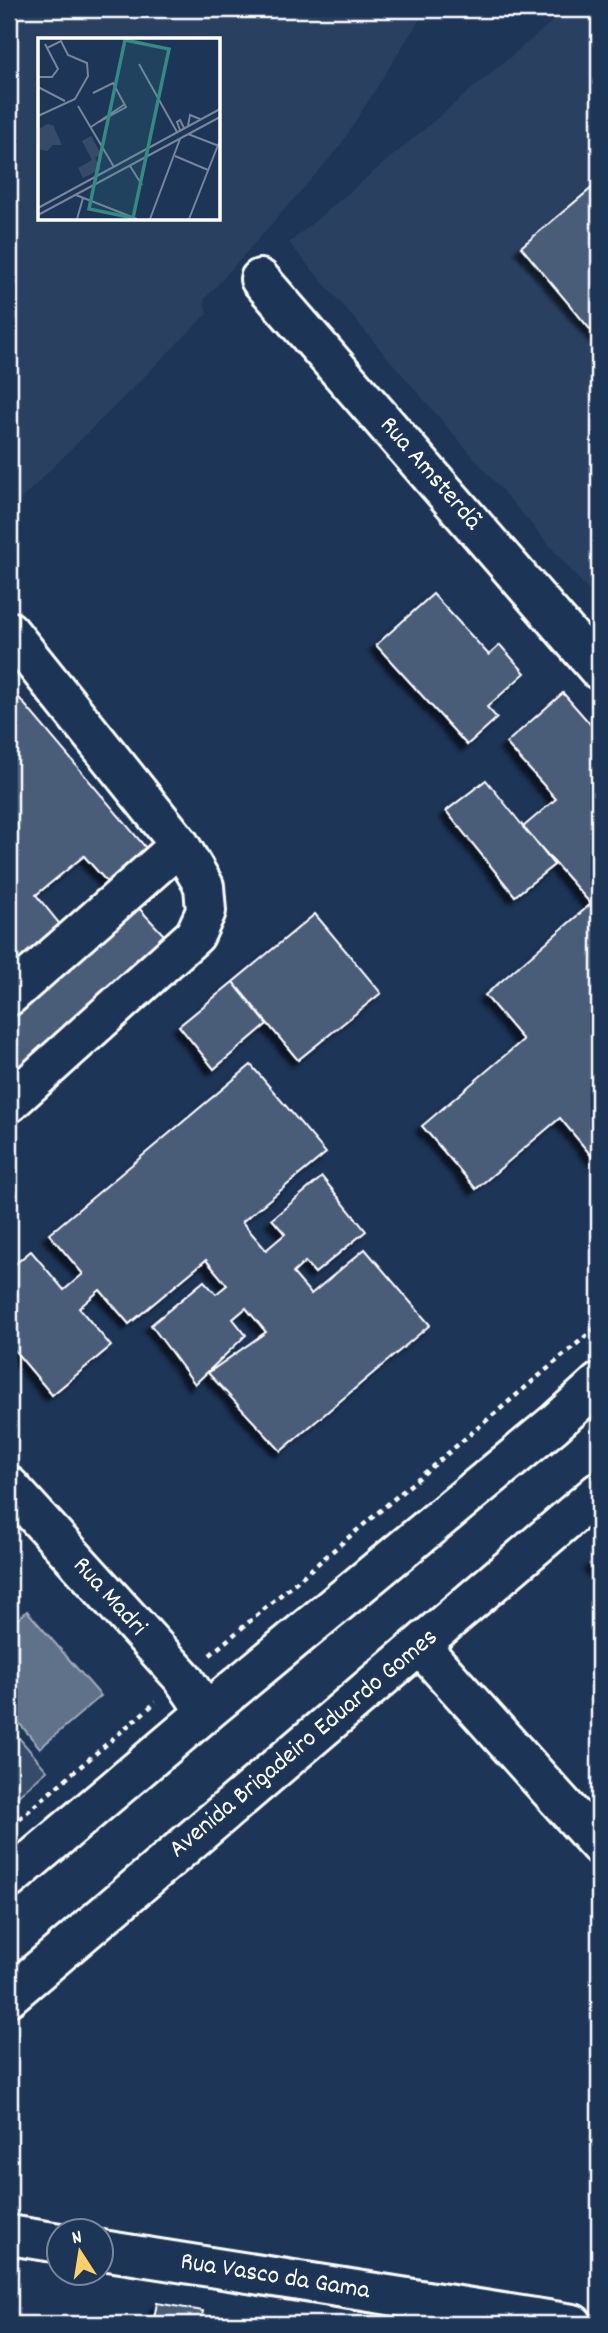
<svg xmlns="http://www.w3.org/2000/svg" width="608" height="2333" viewBox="0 0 608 2333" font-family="Dekko,sans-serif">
<defs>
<filter id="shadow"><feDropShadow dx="-6" dy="6" stdDeviation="2" flood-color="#0009"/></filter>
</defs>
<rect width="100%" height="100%" fill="#1d3557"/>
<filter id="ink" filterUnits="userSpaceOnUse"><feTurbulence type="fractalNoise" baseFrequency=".0143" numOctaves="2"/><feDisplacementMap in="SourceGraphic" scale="14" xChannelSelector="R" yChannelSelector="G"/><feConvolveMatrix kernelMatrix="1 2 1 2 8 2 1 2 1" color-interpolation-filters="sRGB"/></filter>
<g filter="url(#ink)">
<path fill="#2a4161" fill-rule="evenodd" d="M 9,9 L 426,9 L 338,149 L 204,300 L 207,314 L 9,511 ZM 40,40 L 219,40 L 219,219 L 40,219 Z
M 567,9 L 599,9 L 599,603 L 289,243 Z"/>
<path fill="#364b69" stroke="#9aa5b4" stroke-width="2" d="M 9,1726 L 47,1771 L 9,1804 Z"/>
<path fill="#617289" stroke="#a0aab8" stroke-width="2" d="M 27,1611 L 101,1696 L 40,1748 L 9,1711 L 9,1627 Z"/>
<path fill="#4a5d79" stroke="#fff" stroke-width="2" filter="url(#shadow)" d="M 599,182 L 599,340 L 521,247 Z
M 433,594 L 489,655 L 500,645 L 525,673 L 487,707 L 497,718 L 467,745 L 376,645 Z
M 9,686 L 147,849 L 107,882 L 84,856 L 36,895 L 63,928 L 9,973 Z
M 563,693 L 599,734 L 599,863 L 596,866 L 599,869 L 599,897 L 591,904 L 523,827 L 556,799 L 506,743 Z
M 486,780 L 554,865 L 515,896 L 446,811 Z
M 599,897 L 599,1165 L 560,1118 L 476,1189 L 422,1126 L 523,1040 L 485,995 Z
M 136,905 L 175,947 L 9,1097 L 9,1019 Z
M 315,914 L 381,993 L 298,1060 L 233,982 Z
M 233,982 L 267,1024 L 214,1069 L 179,1026 Z
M 251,1065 L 326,1153 L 242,1222 L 266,1250 L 285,1234 L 272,1219 L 322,1177 L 366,1231 L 315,1273 L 305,1262 L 293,1273 L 311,1294 L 365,1249 L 430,1325 L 281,1451 L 208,1373 L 266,1332 L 246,1308 L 233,1319 L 246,1335 L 195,1384 L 151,1325 L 204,1281 L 216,1294 L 227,1285 L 206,1260 L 129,1324 L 100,1290 L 79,1308 L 111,1346 L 52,1395 L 9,1344 L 9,1269 L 31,1251 L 64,1290 L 83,1274 L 49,1234 Z
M 599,1556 L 599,1575 L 590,1564 Z
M 157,2303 L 203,2311 L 201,2324 L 153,2324 Z"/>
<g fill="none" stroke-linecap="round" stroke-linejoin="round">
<g stroke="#fff" stroke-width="44">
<path id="minor" d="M 260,279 L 599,670
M 9,631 L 180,845 L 204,886 L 206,911 L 195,935 L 9,1103
M 9,996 L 180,845
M 9,1486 L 183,1678 L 206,1712
M 420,1646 L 599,1845
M 9,2235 L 60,2243
M 102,2250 L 573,2324"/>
</g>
<g stroke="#fff" stroke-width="44">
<path id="major" d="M 9,1879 L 206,1712 L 554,1424 L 599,1383
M 9,1996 L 599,1492"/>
</g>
<path stroke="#fff" stroke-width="4.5" stroke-dasharray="5 5" stroke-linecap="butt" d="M 210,1655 L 599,1325
M 19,1819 L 156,1702"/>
<use href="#minor" stroke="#1d3557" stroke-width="38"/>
<use href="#major" stroke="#1d3557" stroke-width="38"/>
</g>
</g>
<g text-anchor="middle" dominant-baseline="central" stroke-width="7" stroke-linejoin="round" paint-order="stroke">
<g font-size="26" fill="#fff" stroke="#1d3557">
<text transform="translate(430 474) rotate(49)">Rua Amsterdã</text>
<text transform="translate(109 1597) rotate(48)">Rua Madri</text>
<text transform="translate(304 1744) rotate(-40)">Avenida Brigadeiro Eduardo Gomes</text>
<text transform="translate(275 2277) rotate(9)">Rua Vasco da Gama</text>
</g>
</g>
<g transform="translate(38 38)">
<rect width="182" height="182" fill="#1d3557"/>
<path d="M 9,86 L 15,87 L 24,107 L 15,107 L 9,113 L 0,111 L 0,92 ZM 53,98 L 63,116 L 57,120 L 63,131 L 45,140 L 40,130 L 54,122 L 44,103 Z" fill="#364b69"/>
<path fill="none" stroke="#77869a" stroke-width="2" d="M 101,26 L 139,94M 0,39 L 14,39 L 20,31 L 7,6M 0,49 L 27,63M 55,55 L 75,45 L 88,69 L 61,84M 40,68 L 76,129M 0,78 L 37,61 L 50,38 L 49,25 L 30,17 L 23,3 L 9,10M 150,88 L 152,77 L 162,81M 53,89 L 87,66M 142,92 L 139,84 L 142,82 L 146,90M 150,96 L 181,108M 137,118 L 170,132M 92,128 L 104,147M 38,157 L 99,181M 0,170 L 182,71M 0,177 L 182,79M 39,181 L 45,160M 112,181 L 142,101M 151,181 L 182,102"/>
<path fill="#338b84" fill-opacity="0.15" stroke="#338b84" stroke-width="3.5" d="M 87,2 L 131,11 L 95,180 L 51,171 Z"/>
<rect width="182" height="182" fill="none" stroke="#fff" stroke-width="3.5"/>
</g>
<rect width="608" height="2333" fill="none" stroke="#1d3557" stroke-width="35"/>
<rect x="18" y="18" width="573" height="2298" fill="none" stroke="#fff" stroke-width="2.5" filter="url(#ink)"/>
<g transform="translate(80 2252) rotate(348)"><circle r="33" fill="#1d3557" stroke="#77869a" stroke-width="2"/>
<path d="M0-5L12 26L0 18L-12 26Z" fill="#ffd166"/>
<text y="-10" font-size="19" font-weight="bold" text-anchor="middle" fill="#ffffff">N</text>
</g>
</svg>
